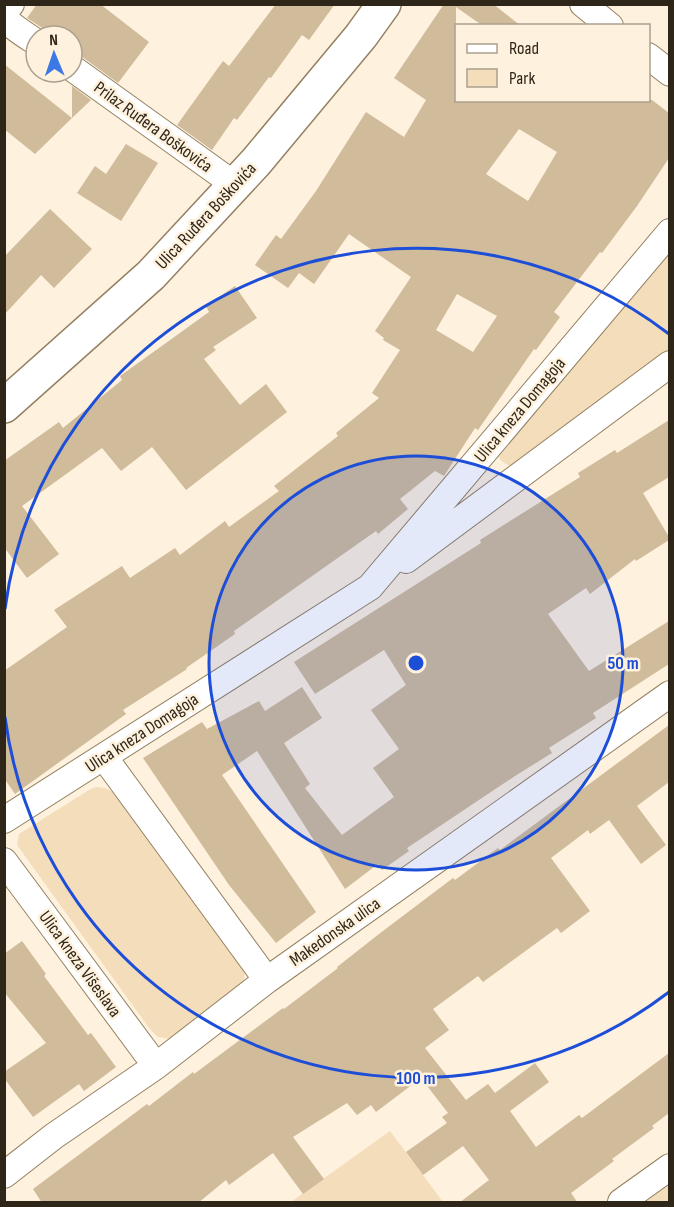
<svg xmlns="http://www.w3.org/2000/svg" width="674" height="1207" viewBox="0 0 674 1207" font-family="'Sofia Sans Condensed',sans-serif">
<rect width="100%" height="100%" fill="#fef1dd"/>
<path fill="#f4ddba" d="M 669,249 L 669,354 L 513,467 C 505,464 501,462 497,454 Z
M 96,787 C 106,787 112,791 119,797 L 245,969 L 244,982 L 171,1039 L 158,1037 L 149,1028 L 17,845 L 19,834 L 89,790 Z
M 390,1131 L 443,1202 L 291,1202 Z
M 669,1179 L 669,1202 L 637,1202 Z"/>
<path fill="#d0bb9b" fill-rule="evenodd" d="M 37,4 L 100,4 L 149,42 L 118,83 L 81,56 L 72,53 L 72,36 L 50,36 L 44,29 L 27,18 Z
M 276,4 L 335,4 L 309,40 L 302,35 L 271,78 L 269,77 L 237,120 L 234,118 L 212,150 L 177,125 L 223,61 L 229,66 Z
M 444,4 L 493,4 L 521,26 L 483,26 L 456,7 L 456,100 L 652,100 L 669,113 L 669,158 L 637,206 L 602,253 L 600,252 L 554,312 L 560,317 L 536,350 L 534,349 L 478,430 L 475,428 L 444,476 L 435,471 L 400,499 L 408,509 L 378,534 L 376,531 L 234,631 L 235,634 L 186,668 L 187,669 L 123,710 L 126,714 L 15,794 L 4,778 L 4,671 L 67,627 L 54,610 L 122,566 L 130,578 L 175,548 L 180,555 L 225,521 L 229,527 L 279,491 L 274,486 L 338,436 L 336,433 L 379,398 L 372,393 L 400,350 L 383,340 L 384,338 L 375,331 L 411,277 L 349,234 L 314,284 L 299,273 L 288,288 L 255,265 L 276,235 L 281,239 L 316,191 L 366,112 L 404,137 L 426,100 L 394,78 ZM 519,129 L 557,152 L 528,201 L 486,174 ZM 457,294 L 497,316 L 473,352 L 436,330 Z
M 4,64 L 72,118 L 35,154 L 4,129 Z
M 72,86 L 91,100 L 72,118 Z
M 126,144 L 158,163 L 121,221 L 77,193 L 95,166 L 106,174 Z
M 50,209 L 92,249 L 54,288 L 41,275 L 4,315 L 4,257 Z
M 235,286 L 257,318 L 213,347 L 216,350 L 204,359 L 240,405 L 266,384 L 287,412 L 186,490 L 152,447 L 121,471 L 102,448 L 22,506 L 59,554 L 27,578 L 4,547 L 4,461 L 59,422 L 63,428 L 122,380 L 120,376 L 209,312 L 206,306 Z
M 669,420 L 669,477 L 643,493 L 669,537 L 669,540 L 636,561 L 635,559 L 590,594 L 586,588 L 548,614 L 589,671 L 669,621 L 669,664 L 593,713 L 596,718 L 549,748 L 552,753 L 515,776 L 407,848 L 409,851 L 382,870 L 378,864 L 345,889 L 257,751 L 222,775 L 316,912 L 276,943 L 229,885 L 143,758 L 202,722 L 207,729 L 259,701 L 265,711 L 302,687 L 322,718 L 284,743 L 310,784 L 305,788 L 342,835 L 394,797 L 373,768 L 399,749 L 371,710 L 406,685 L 384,650 L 315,694 L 294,662 L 481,543 L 480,540 L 580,477 L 578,473 L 615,450 L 617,453 Z
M 669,725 L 669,782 L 637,806 L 666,845 L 641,864 L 609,820 L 590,834 L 588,830 L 551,858 L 590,911 L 561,933 L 557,928 L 483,982 L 478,976 L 433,1009 L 449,1030 L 425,1048 L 466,1100 L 488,1084 L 495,1093 L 535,1063 L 549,1082 L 510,1111 L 536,1147 L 579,1115 L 582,1118 L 669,1053 L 669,1113 L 652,1126 L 654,1128 L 612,1159 L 614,1161 L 571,1193 L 578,1203 L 459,1203 L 489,1180 L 463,1146 L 423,1175 L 406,1152 L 447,1123 L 442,1117 L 448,1113 L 421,1078 L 376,1112 L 371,1105 L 357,1115 L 347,1103 L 293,1137 L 324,1179 L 303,1194 L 273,1153 L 229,1185 L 226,1180 L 198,1203 L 42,1203 L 33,1189 L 147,1104 L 149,1106 L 193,1072 L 194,1074 L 283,1008 L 284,1009 L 338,968 L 337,967 L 379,934 L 453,878 L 455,880 L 498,848 L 500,850 Z
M 22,941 L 46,974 L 44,976 L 88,1035 L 91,1033 L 116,1067 L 84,1091 L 79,1084 L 33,1117 L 4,1078 L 4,1072 L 46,1043 L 4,992 L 4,954 Z"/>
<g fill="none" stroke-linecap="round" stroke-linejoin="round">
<g stroke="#948162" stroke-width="28">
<path id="minor" d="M 11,4 C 8,8 4,12 5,17 C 7,24 30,38 36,42
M 583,4 L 610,26
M 648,56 L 670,73
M 72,68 L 235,185
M 406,560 L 670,364
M 104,757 L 267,980
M 4,820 L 370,587 L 670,232
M 4,861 L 156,1066
M 4,1175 L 54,1136 L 156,1066 L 267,980 L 670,694
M 621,1202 L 670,1167"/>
</g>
<g stroke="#948162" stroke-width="36">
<path id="secondary" d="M 4,406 L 151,275 L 256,162 L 361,36 L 384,4"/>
</g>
<use href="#minor" stroke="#fff" stroke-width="26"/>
<use href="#secondary" stroke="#fff" stroke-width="33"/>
</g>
<circle cx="416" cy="663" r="207" fill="#1d4ed8" fill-opacity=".12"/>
<g fill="none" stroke="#1d4ed8" stroke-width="3">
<circle cx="416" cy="663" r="207"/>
<path d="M669 992A415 415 0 0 1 5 717M5 609A415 415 0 0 1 669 334"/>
</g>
<g text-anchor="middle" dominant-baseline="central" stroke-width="5" stroke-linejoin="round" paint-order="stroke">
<g font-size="18" fill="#2e2619" stroke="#fef1dd">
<text transform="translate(153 127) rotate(36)">Prilaz Ruđera Boškovića</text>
<text transform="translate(206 216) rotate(-47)">Ulica Ruđera Boškovića</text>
<text transform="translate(520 410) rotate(-50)">Ulica kneza Domagoja</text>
<text transform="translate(142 733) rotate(-33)">Ulica kneza Domagoja</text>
<text transform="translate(335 932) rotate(-35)">Makedonska ulica</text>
<text transform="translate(80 964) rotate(54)">Ulica kneza Višeslava</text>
</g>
</g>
<circle cx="416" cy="663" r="9" fill="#1d4ed8" stroke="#fef1dd" stroke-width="3"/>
<g font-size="18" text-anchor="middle" font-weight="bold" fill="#1d4ed8" stroke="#fef1dd" stroke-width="5" stroke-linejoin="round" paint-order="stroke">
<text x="623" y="669">50 m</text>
<text x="416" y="1084">100 m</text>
</g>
<rect width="674" height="1207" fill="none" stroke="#2e2619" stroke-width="12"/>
<rect x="455" y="24" width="195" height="78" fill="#fef1dd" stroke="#aba08f" stroke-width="1.5"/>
<rect x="467" y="44" width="30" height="9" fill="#ffffff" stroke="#aba08f" stroke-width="1.5"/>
<text x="509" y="54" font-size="18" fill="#2e2619">Road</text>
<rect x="467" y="69" width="30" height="18" fill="#f4ddba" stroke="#aba08f" stroke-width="1.5"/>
<text x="509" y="84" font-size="18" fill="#2e2619">Park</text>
<g transform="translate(54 54) rotate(358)"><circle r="28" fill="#fef1dd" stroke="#aba08f" stroke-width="1.5"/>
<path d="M0-4.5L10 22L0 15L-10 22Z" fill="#3d78e7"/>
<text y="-9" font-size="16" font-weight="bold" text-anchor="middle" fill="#2e2619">N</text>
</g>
</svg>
